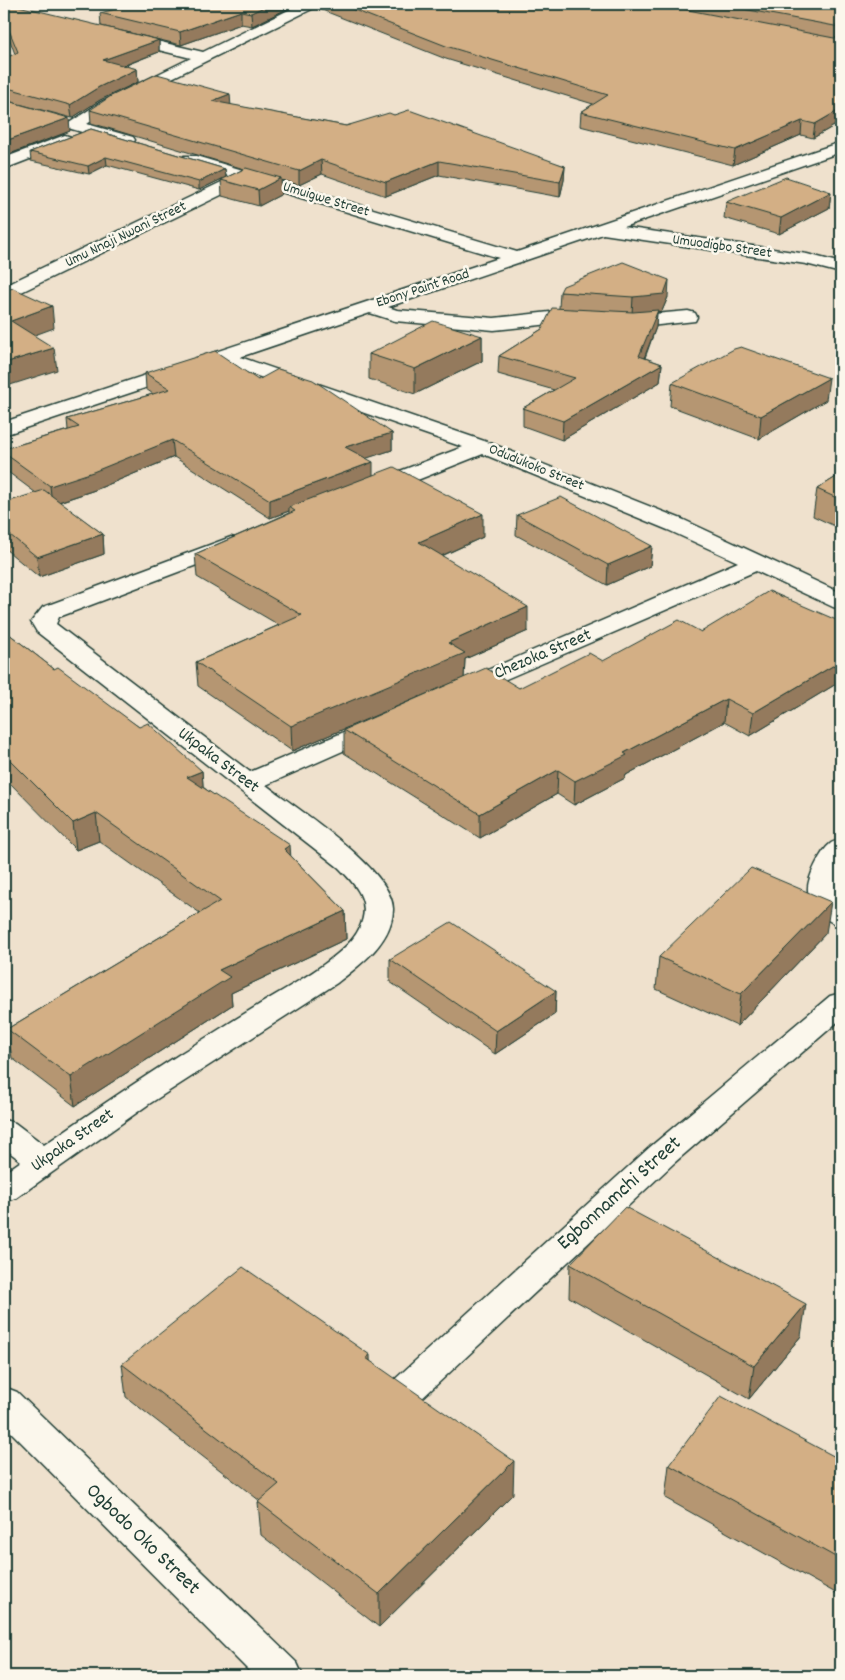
<svg xmlns="http://www.w3.org/2000/svg" width="845" height="1680" viewBox="0 0 845 1680" font-family="Dekko,sans-serif">
<rect width="100%" height="100%" fill="#efe1cd"/>
<filter id="ink" filterUnits="userSpaceOnUse"><feTurbulence type="fractalNoise" baseFrequency=".02" numOctaves="2"/><feDisplacementMap in="SourceGraphic" scale="10" xChannelSelector="R" yChannelSelector="G"/><feConvolveMatrix kernelMatrix="1 2 1 2 8 2 1 2 1" color-interpolation-filters="sRGB"/></filter>
<g filter="url(#ink)">
<g fill="none" stroke-linecap="round" stroke-linejoin="round">
<g stroke="#1f3d34" stroke-width="3">
<path id="minor" d="M 301,4 L 318,4 L 316,7 L 111,108 L 87,124 L 133,137 L 135,140 L 133,143 L 127,145 L 68,128 L 66,125 L 101,102 L 191,58 L 118,40 L 116,37 L 118,34 L 123,33 L 203,52 Z
M 65,135 L 71,137 L 73,140 L 71,143 L 4,169 L 4,158 Z
M 841,142 L 841,152 L 623,227 L 807,254 L 841,263 L 841,273 L 806,264 L 603,234 L 388,307 L 397,310 L 494,318 L 559,311 L 632,316 L 688,311 L 695,313 L 697,317 L 695,321 L 632,328 L 559,323 L 494,330 L 395,321 L 370,313 L 240,357 L 490,443 L 684,520 L 841,593 L 841,609 L 833,607 L 756,571 L 462,698 L 453,695 L 449,690 L 453,685 L 738,562 L 668,530 L 483,454 L 382,494 L 374,496 L 366,494 L 363,489 L 366,484 L 463,447 L 220,363 L 4,435 L 4,422 L 499,258 L 248,182 L 11,297 L 4,298 L 4,286 L 232,177 L 184,162 L 182,159 L 184,156 L 196,156 L 517,252 Z
M 231,537 L 239,539 L 242,544 L 239,549 L 59,617 L 56,624 L 250,772 L 370,721 L 379,718 L 388,721 L 392,726 L 388,731 L 266,785 C 296,808 395,871 393,910 C 392,942 360,965 337,983 L 149,1104 L 16,1198 L 4,1201 L 4,1173 L 21,1161 L 4,1148 L 4,1120 L 15,1123 L 44,1145 C 90,1113 136,1082 183,1052 C 208,1037 232,1021 257,1006 C 284,989 346,957 359,929 C 372,902 357,886 338,867 L 37,632 L 31,622 L 43,607 Z
M 841,840 L 841,871 L 836,890 L 841,901 L 841,926 C 826,922 809,906 808,890 C 807,878 821,851 830,844 C 833,841 837,841 841,840 Z
M 841,993 L 841,1019 L 674,1163 L 418,1402 L 405,1407 L 392,1402 L 387,1392 L 392,1382 L 650,1147 L 830,996 Z
M 4,1387 L 17,1392 L 297,1663 L 303,1676 L 254,1676 L 4,1425 Z"/>
</g>
<use href="#minor" fill="#fbf7ec" fill-rule="evenodd"/>
</g>
<path fill="#b59672" stroke="#1f3d34" d="M 4,4 L 159,40 L 159,52 L 124,66 L 137,69 L 138,82 L 100,100 L 72,118 L 4,100 L 4,59 L 15,54 L 8,35 Z
M 297,4 L 252,26 L 241,24 L 181,45 L 101,26 L 100,13 Z
M 317,4 L 673,4 L 688,10 L 679,4 L 841,4 L 841,122 L 813,138 L 801,135 L 733,165 L 580,126 L 581,112 L 593,104 L 446,59 L 317,8 Z
M 4,100 L 70,131 L 7,155 L 4,154 Z
M 231,105 L 346,126 L 394,115 L 565,166 L 564,180 L 560,197 L 439,175 L 386,196 L 322,174 L 299,185 L 281,180 L 282,194 L 259,206 L 222,196 L 221,180 L 244,169 L 91,123 L 90,110 Z
M 91,129 L 225,169 L 226,177 L 199,190 L 107,165 L 89,174 L 31,161 L 30,152 Z
M 831,192 L 829,208 L 779,234 L 724,218 L 726,202 Z
M 560,292 L 668,297 L 662,311 L 657,312 L 656,327 L 645,358 L 662,364 L 660,382 L 562,440 L 523,426 L 523,408 L 554,390 L 498,374 L 499,356 L 542,329 L 559,308 Z
M 482,336 L 482,361 L 415,394 L 369,379 L 369,354 Z
M 145,373 L 258,380 L 392,433 L 392,450 L 366,458 L 373,475 L 483,537 L 442,556 L 528,631 L 465,659 L 464,678 L 292,751 L 198,686 L 196,662 L 279,625 L 197,577 L 195,554 L 289,513 L 289,511 L 270,518 L 174,457 L 95,490 L 59,502 L 103,534 L 104,554 L 39,577 L 4,548 L 4,503 L 36,493 L 4,469 L 4,449 L 68,430 L 67,419 L 153,394 L 146,389 Z
M 672,383 L 826,400 L 759,439 L 670,406 Z
M 841,474 L 841,529 L 813,516 L 817,489 Z
M 517,515 L 652,546 L 650,566 L 607,585 L 516,535 Z
M 841,622 L 841,681 L 750,736 L 724,722 L 626,775 L 625,778 L 574,805 L 557,794 L 480,838 L 344,753 L 344,730 L 519,688 L 701,632 Z
M 4,630 L 54,669 L 139,727 L 202,771 L 203,787 L 291,856 L 345,911 L 346,939 L 231,993 L 232,1005 L 75,1106 L 12,1058 L 7,1029 L 200,913 L 99,841 L 76,850 L 4,777 Z
M 826,933 L 737,1026 L 656,989 L 659,957 Z
M 390,959 L 556,991 L 555,1014 L 495,1054 L 390,982 Z
M 570,1264 L 801,1336 L 749,1399 L 569,1297 Z
M 370,1361 L 513,1494 L 379,1627 L 261,1535 L 258,1502 L 260,1501 L 126,1397 L 122,1364 Z
M 841,1460 L 841,1596 L 665,1498 L 669,1465 Z"/>
<path fill="#947a5d" stroke="#1f3d34" d="M 270,4 L 297,4 L 252,26 L 251,13 Z
M 241,11 L 241,24 L 181,45 L 180,32 Z
M 4,23 L 6,23 L 8,35 L 4,36 Z
M 159,40 L 159,52 L 104,73 L 103,60 Z
M 137,69 L 138,82 L 100,100 L 72,118 L 70,105 L 99,87 Z
M 230,94 L 231,107 L 212,101 Z
M 841,109 L 841,122 L 813,138 L 815,124 Z
M 69,118 L 70,131 L 7,155 L 5,141 Z
M 802,121 L 801,135 L 733,165 L 735,150 Z
M 106,157 L 107,165 L 89,174 L 88,166 Z
M 321,160 L 322,174 L 299,185 L 299,171 Z
M 439,161 L 439,175 L 386,196 L 386,182 Z
M 565,166 L 564,180 L 560,197 L 560,182 Z
M 225,169 L 226,177 L 199,190 L 199,182 Z
M 281,178 L 282,194 L 259,206 L 258,190 Z
M 831,192 L 829,208 L 779,234 L 781,218 Z
M 669,280 L 668,297 L 662,311 L 657,312 L 656,327 L 638,374 L 632,314 L 633,297 Z
M 52,306 L 54,328 L 13,343 L 11,321 Z
M 482,336 L 482,361 L 415,394 L 415,369 Z
M 54,348 L 57,370 L 4,387 L 4,363 Z
M 662,364 L 660,382 L 562,440 L 563,421 Z
M 829,378 L 826,400 L 759,439 L 761,416 Z
M 392,433 L 392,450 L 346,465 L 345,447 Z
M 172,440 L 174,457 L 95,490 L 52,504 L 50,486 Z
M 373,462 L 373,479 L 289,507 L 289,511 L 270,518 L 270,500 Z
M 483,514 L 483,537 L 419,566 L 419,542 Z
M 103,534 L 104,554 L 39,577 L 37,557 Z
M 652,546 L 650,566 L 607,585 L 608,565 Z
M 528,607 L 528,631 L 465,659 L 464,678 L 292,751 L 291,726 L 448,643 Z
M 841,661 L 841,681 L 750,736 L 753,713 Z
M 726,699 L 724,722 L 626,775 L 625,778 L 574,805 L 575,781 L 624,753 Z
M 558,770 L 557,794 L 480,838 L 480,814 Z
M 202,771 L 204,798 L 187,777 Z
M 96,813 L 99,841 L 76,850 L 73,823 Z
M 290,845 L 292,873 L 284,849 Z
M 831,902 L 826,933 L 737,1026 L 741,994 Z
M 345,911 L 346,939 L 231,993 L 232,1005 L 75,1106 L 71,1077 L 219,970 Z
M 556,991 L 555,1014 L 495,1054 L 496,1031 Z
M 806,1304 L 801,1336 L 749,1399 L 754,1366 Z
M 370,1355 L 371,1388 L 366,1358 Z
M 514,1461 L 513,1494 L 379,1627 L 379,1594 Z
M 4,1511 L 6,1525 L 4,1527 Z"/>
<path fill="#d3af85" stroke="#1f3d34" d="M 4,4 L 10,4 L 159,40 L 103,60 L 137,69 L 99,87 L 70,105 L 4,87 L 4,59 L 18,52 L 6,23 L 4,23 Z
M 135,4 L 270,4 L 251,13 L 241,11 L 180,32 L 100,13 Z
M 339,4 L 673,4 L 688,10 L 834,38 L 840,37 L 841,35 L 841,109 L 815,124 L 802,121 L 735,150 L 581,112 L 608,95 L 446,46 Z
M 716,4 L 841,4 L 841,30 L 840,27 Z
M 157,74 L 230,94 L 212,101 L 346,126 L 389,113 L 394,115 L 409,110 L 565,166 L 560,182 L 439,161 L 386,182 L 321,160 L 299,171 L 90,110 L 111,96 Z
M 4,100 L 69,118 L 5,141 L 4,141 Z
M 91,129 L 225,169 L 199,182 L 106,157 L 88,166 L 30,152 Z
M 246,168 L 281,178 L 258,190 L 221,180 Z
M 786,177 L 831,192 L 781,218 L 726,202 Z
M 623,262 L 669,280 L 664,294 L 633,297 L 560,292 L 563,286 Z
M 13,288 L 52,306 L 11,321 L 54,348 L 4,363 L 4,291 Z
M 552,308 L 633,312 L 658,310 L 639,356 L 662,364 L 563,421 L 523,408 L 575,378 L 499,356 L 542,329 Z
M 433,321 L 482,336 L 415,369 L 369,354 Z
M 741,347 L 829,378 L 761,416 L 672,383 L 734,349 Z
M 215,351 L 258,380 L 278,369 L 313,380 L 392,433 L 345,447 L 373,462 L 270,500 L 172,440 L 93,472 L 50,486 L 4,453 L 4,449 L 79,427 L 67,419 L 170,389 L 145,373 Z
M 394,467 L 483,514 L 419,542 L 528,607 L 448,643 L 465,653 L 291,726 L 196,662 L 302,615 L 195,554 L 295,511 L 289,507 Z
M 841,474 L 841,500 L 817,489 Z
M 44,490 L 103,534 L 37,557 L 4,530 L 4,503 Z
M 561,497 L 652,546 L 608,565 L 517,515 Z
M 769,591 L 841,622 L 841,661 L 753,713 L 726,699 L 624,753 L 627,755 L 575,781 L 558,770 L 480,814 L 344,730 L 486,668 L 519,688 L 589,653 L 603,661 L 679,620 L 701,632 Z
M 4,630 L 54,669 L 58,667 L 139,727 L 148,723 L 202,771 L 187,777 L 290,845 L 284,849 L 345,911 L 219,970 L 230,977 L 71,1077 L 7,1029 L 220,901 L 96,813 L 73,823 L 4,754 Z
M 751,868 L 831,902 L 741,994 L 659,957 Z
M 451,922 L 556,991 L 496,1031 L 390,959 Z
M 625,1207 L 806,1304 L 754,1366 L 570,1264 Z
M 243,1267 L 370,1355 L 366,1358 L 514,1461 L 379,1594 L 258,1502 L 279,1484 L 122,1364 Z
M 721,1396 L 841,1460 L 841,1560 L 669,1465 Z"/>
</g>
<g text-anchor="middle" dominant-baseline="central" stroke-width="5" stroke-linejoin="round" paint-order="stroke">
<g font-size="15" fill="#1f3d34" stroke="#fbf7ec">
<text transform="translate(326 200) rotate(17)">Umuigwe Street</text>
<text transform="translate(126 235) rotate(-26)">Umu Nnaji Nwani Street</text>
<text transform="translate(722 247) rotate(8)">Umuodigbo Street</text>
<text transform="translate(423 289) rotate(-18)">Ebony Paint Road</text>
<text transform="translate(536 468) rotate(22)">Odudukoko Street</text>
</g>
<g font-size="18" fill="#1f3d34" stroke="#fbf7ec">
<text transform="translate(543 655) rotate(-23)">Chezoka Street</text>
<text transform="translate(218 761) rotate(37)">Ukpaka Street</text>
<text transform="translate(73 1141) rotate(-35)">Ukpaka Street</text>
</g>
<g font-size="21" fill="#1f3d34" stroke="#fbf7ec">
<text transform="translate(620 1194) rotate(-42)">Egbonnamchi Street</text>
<text transform="translate(142 1540) rotate(44)">Ogbodo Oko Street</text>
</g>
</g>
<rect width="845" height="1680" fill="none" stroke="#fbf7ec" stroke-width="20"/>
<rect x="10" y="10" width="825" height="1660" fill="none" stroke="#1f3d34" stroke-width="2" filter="url(#ink)"/>
</svg>
